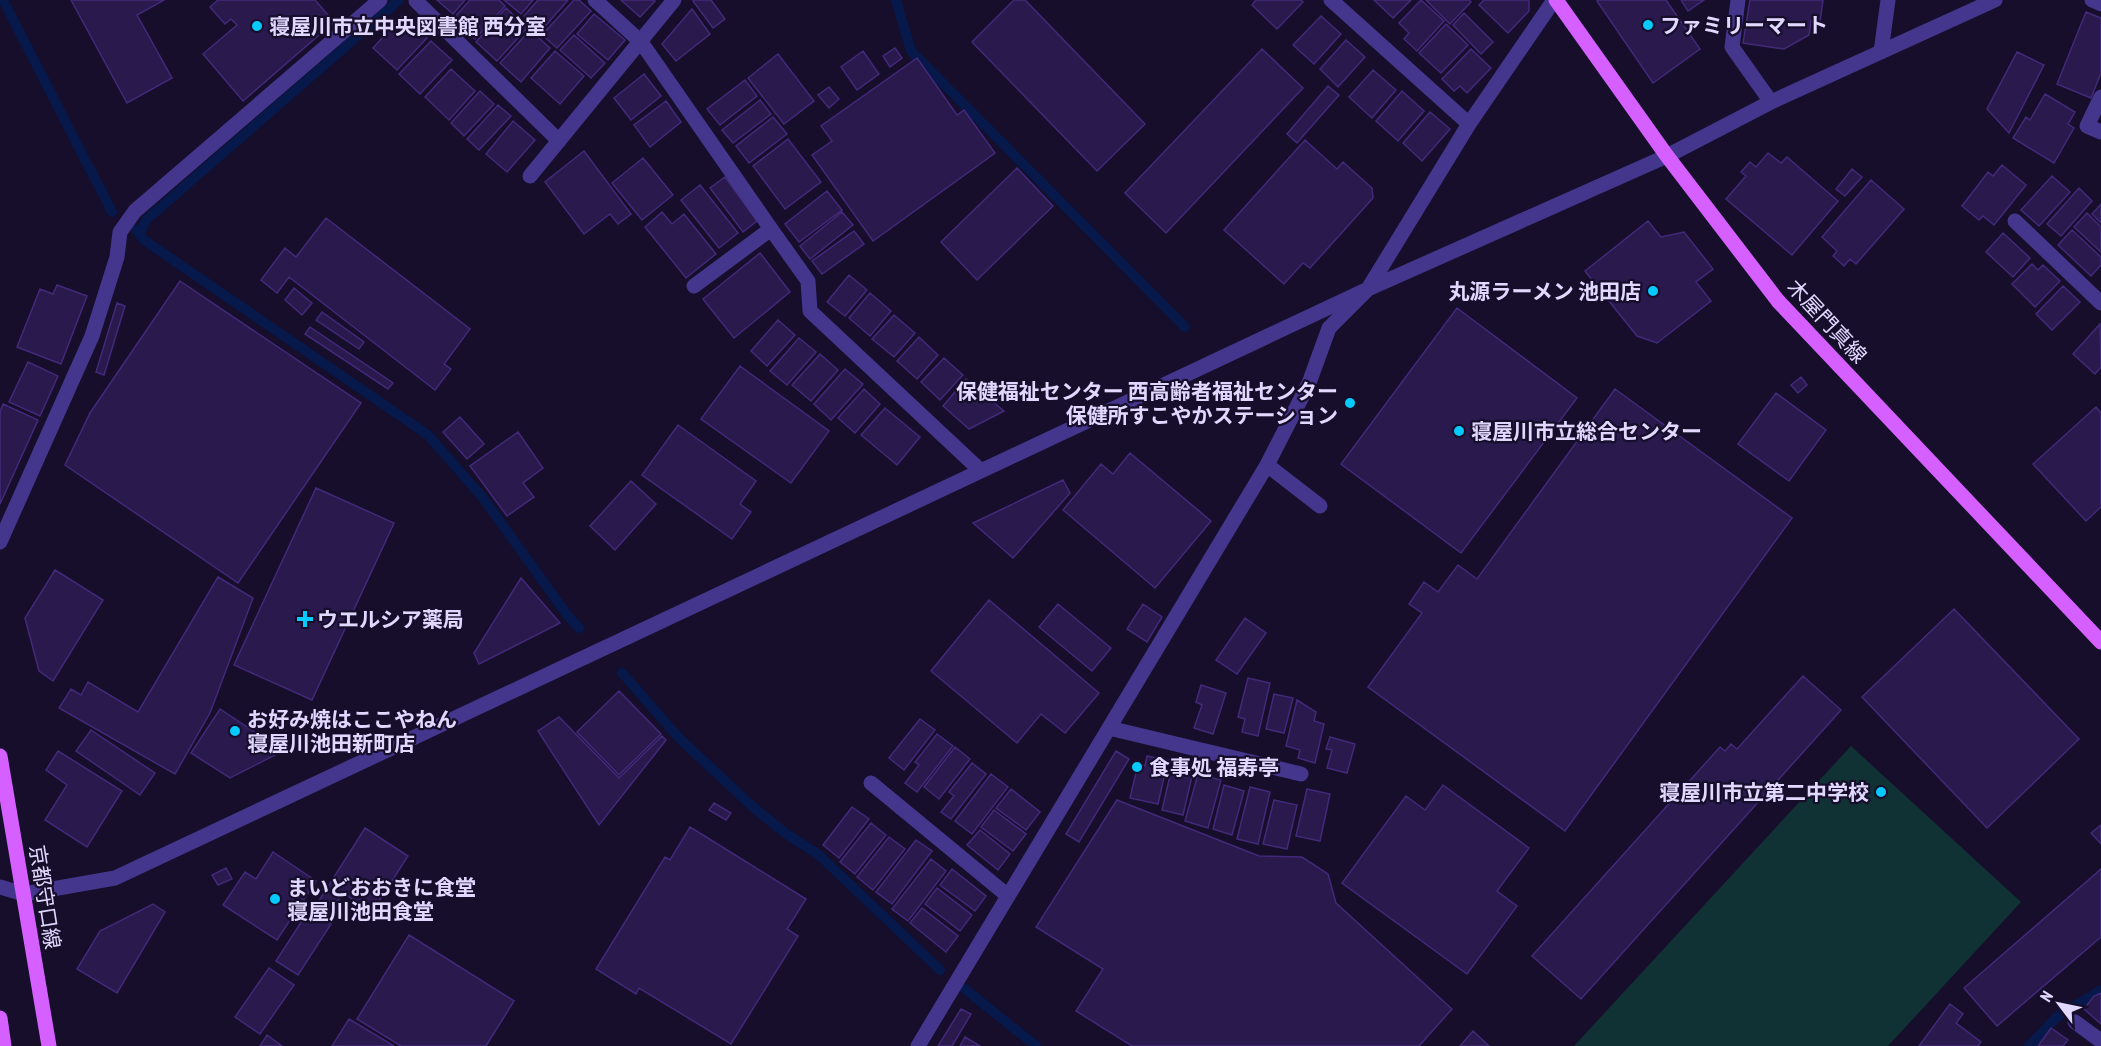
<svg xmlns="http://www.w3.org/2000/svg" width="2101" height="1046" viewBox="0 0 2101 1046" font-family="'PT Sans Narrow','Noto Sans JP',sans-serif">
<rect width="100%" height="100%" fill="#160e2a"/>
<path fill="#113235" d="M 1851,746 L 2021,902 L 1888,1046 L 1574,1046 Z"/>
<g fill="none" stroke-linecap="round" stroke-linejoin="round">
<path stroke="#07184b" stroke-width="10" d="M 3,0 L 112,212
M 896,0 L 911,51 L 1185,327
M 136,230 L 144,240 L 428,435 L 483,498 L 568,616 L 579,628
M 140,233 L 146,220 L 399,0
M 622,673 L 680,739 L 753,807 L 785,833 L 819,855 L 940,970
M 965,989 L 1036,1046
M 2029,1046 L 2057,1017 L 2101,990"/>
</g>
<path fill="#29194d" stroke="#43297a" stroke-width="1.5" d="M 71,0 L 164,0 L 137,15 L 172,78 L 127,103 Z
M 218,0 L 315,0 L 334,22 L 243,101 L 203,54 L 237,25 L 231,19 L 225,24 L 210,7 Z
M 437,0 L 465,0 L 453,14 Z
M 470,0 L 499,0 L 505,6 L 475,39 L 453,19 Z
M 504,0 L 533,0 L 521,14 Z
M 538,0 L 568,0 L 541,31 L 524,16 Z
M 574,0 L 579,0 L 591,11 L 557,48 L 542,35 Z
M 621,0 L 654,0 L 655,1 L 640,17 Z
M 695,0 L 711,0 L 725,19 L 713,28 L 693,1 Z
M 1014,0 L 1025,0 L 1145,124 L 1097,171 L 972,42 Z
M 1256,0 L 1301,0 L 1303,2 L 1277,29 L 1252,5 Z
M 1374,0 L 1411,0 L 1393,18 Z
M 1421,0 L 1444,21 L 1417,51 L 1404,39 L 1409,33 L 1399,23 Z
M 1426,0 L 1469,0 L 1471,2 L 1450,24 Z
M 1484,0 L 1529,0 L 1529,11 L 1508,33 L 1479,5 Z
M 1599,0 L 1666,0 L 1700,49 L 1653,83 L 1597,1 Z
M 1681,0 L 1704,0 L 1688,11 Z
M 1750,0 L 1823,0 L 1820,22 L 1811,21 L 1809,35 L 1784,49 L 1743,43 Z
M 506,8 L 527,28 L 497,61 L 476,42 Z
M 692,9 L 710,34 L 676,61 L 662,44 Z
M 2086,12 L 2101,18 L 2101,73 L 2091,98 L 2057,84 Z
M 1464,13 L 1493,42 L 1481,54 L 1453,25 Z
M 594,14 L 625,40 L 608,60 L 577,34 Z
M 403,15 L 427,38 L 397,70 L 373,48 Z
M 1321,16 L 1341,34 L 1314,64 L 1293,45 Z
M 1446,24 L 1468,45 L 1441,73 L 1419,53 Z
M 530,30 L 550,48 L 521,82 L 500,63 Z
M 574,35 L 605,63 L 591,78 L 560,50 Z
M 1346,40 L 1365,57 L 1338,87 L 1320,69 Z
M 431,41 L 452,60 L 420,94 L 399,74 Z
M 895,48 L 902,58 L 890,67 L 883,56 Z
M 1262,49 L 1303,88 L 1166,233 L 1125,193 Z
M 1471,49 L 1491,68 L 1467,93 L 1460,86 L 1454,91 L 1442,79 Z
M 555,51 L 584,76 L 560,104 L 531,78 Z
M 863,51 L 879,74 L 857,90 L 841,67 Z
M 2017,52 L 2044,65 L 2009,133 L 1987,109 Z
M 778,54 L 814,101 L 784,124 L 748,78 Z
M 917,58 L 957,115 L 964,110 L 995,153 L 873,241 L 812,155 L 832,141 L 821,126 Z
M 451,69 L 475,91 L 449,120 L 425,97 Z
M 1373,70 L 1396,90 L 1372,118 L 1349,97 Z
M 644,74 L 661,96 L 631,120 L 614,98 Z
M 745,80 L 757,96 L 720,125 L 707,109 Z
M 1328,86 L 1339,95 L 1297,143 L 1287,134 Z
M 829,87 L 839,99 L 829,108 L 818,95 Z
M 480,91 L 494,104 L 464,136 L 451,123 Z
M 1402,91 L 1424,111 L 1398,141 L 1376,121 Z
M 2045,94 L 2075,112 L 2068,124 L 2074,128 L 2054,163 L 2013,138 L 2026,117 L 2030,120 Z
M 760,100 L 771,114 L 733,143 L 722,130 Z
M 666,101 L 681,122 L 650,147 L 634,125 Z
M 498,105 L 511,116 L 479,150 L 467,139 Z
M 1430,112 L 1450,129 L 1422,161 L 1403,143 Z
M 773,117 L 787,134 L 749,163 L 736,146 Z
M 513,121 L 535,140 L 507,172 L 486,154 Z
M 788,139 L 821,182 L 785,209 L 753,166 Z
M 1305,140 L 1337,169 L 1343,162 L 1372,188 L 1373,198 L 1310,268 L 1303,263 L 1284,284 L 1224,230 Z
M 584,151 L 631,214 L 618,224 L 610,214 L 584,234 L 545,182 Z
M 1768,153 L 1781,163 L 1787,157 L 1838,201 L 1792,255 L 1726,199 L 1746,176 L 1741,172 L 1750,162 L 1756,167 Z
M 643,158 L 673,195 L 642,220 L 612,183 Z
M 2002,165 L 2026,185 L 1994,225 L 1983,216 L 1979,220 L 1962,206 L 1988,172 L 1993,176 Z
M 1017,168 L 1053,206 L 977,280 L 941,242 Z
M 1852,169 L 1862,177 L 1845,196 L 1836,189 Z
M 2052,176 L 2070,192 L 2039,226 L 2021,210 Z
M 725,177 L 757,221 L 743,232 L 710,188 Z
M 1871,180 L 1904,209 L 1856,264 L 1850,259 L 1844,266 L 1833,256 L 1837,251 L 1822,237 Z
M 700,185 L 738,233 L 719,248 L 681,200 Z
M 2079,188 L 2092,201 L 2061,236 L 2047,224 Z
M 827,191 L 842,210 L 799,242 L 785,224 Z
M 2101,204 L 2101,223 L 2092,214 Z
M 662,212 L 672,224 L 684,214 L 716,254 L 686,278 L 645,227 Z
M 842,212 L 853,225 L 810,259 L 800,246 Z
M 2087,213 L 2101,227 L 2101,252 L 2074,227 Z
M 326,218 L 470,329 L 444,364 L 451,369 L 435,390 L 289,277 L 277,293 L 261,280 L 285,248 L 296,257 Z
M 1648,221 L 1661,237 L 1684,232 L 1713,269 L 1696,282 L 1711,301 L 1657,343 L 1637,336 L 1585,271 Z
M 2072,230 L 2101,257 L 2101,265 L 2091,276 L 2058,245 Z
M 854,231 L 864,244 L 822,274 L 812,261 Z
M 2003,233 L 2030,258 L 2013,277 L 1986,252 Z
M 760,253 L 790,292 L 734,338 L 703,299 Z
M 2032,264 L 2038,270 L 2043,265 L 2060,281 L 2035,307 L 2012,284 Z
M 849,275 L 867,290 L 845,316 L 827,302 Z
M 180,281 L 361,403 L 238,583 L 65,465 L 90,413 Z
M 57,285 L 87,296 L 61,364 L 17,347 L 40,289 L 53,294 Z
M 2063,286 L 2080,302 L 2052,330 L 2036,314 Z
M 294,288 L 312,303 L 302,315 L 285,300 Z
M 870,293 L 891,311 L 870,336 L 849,318 Z
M 117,303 L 125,306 L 104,375 L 96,372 Z
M 1457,308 L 1577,398 L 1461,553 L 1341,464 Z
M 322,312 L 364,342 L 359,349 L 316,320 Z
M 894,315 L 915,333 L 894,357 L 872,339 Z
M 778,320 L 795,335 L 767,366 L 751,351 Z
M 2100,324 L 2101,367 L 2095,374 L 2073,354 Z
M 310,327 L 393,383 L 388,389 L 305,334 Z
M 919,337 L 938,355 L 917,379 L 897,361 Z
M 799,338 L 816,352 L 787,385 L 770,371 Z
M 820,354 L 838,370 L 811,401 L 792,385 Z
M 944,358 L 963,375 L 940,400 L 921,382 Z
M 28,362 L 58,376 L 40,416 L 9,402 Z
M 740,366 L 829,431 L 791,483 L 701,419 Z
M 845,369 L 863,384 L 831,420 L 814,404 Z
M 1801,377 L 1807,385 L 1798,393 L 1791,385 Z
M 966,379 L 1004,411 L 969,429 L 943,406 Z
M 864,389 L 880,404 L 855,433 L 838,418 Z
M 1615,389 L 1792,518 L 1565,831 L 1368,687 L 1422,613 L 1409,604 L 1424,582 L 1438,592 L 1458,565 L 1477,579 Z
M 1776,393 L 1826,430 L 1789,481 L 1738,444 Z
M 3,404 L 38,420 L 0,504 L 0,412 Z
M 2096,407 L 2101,413 L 2101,507 L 2086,521 L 2033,464 Z
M 885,408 L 920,437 L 897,465 L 861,435 Z
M 460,417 L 484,444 L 467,459 L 443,432 Z
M 678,425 L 756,481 L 740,504 L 751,512 L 732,539 L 642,475 Z
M 518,432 L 543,468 L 523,483 L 534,497 L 507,516 L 470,466 Z
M 1130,453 L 1211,521 L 1155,588 L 1063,510 L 1101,464 L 1113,474 Z
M 1063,480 L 1070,493 L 1013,558 L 973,523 Z
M 631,481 L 656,504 L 615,550 L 590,526 Z
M 316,488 L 394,523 L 312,700 L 234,665 Z
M 55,570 L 103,600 L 53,681 L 39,671 L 25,618 Z
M 218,577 L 253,598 L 210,713 L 175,774 L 59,708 L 71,689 L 81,695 L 88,682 L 138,712 Z
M 521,578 L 560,623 L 479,664 L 474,653 Z
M 989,600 L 1099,693 L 1065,733 L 1041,714 L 1017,743 L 931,671 Z
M 1058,604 L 1111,648 L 1092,671 L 1039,627 Z
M 1143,604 L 1162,617 L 1147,642 L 1127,629 Z
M 1954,609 L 2079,739 L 1987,828 L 1862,697 Z
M 1245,618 L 1266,633 L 1237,674 L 1216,660 Z
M 1803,676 L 1841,710 L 1581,999 L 1532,956 L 1720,747 L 1725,751 L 1731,744 L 1737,749 Z
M 1248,678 L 1270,683 L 1258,736 L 1242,732 L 1245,719 L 1238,717 Z
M 1201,685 L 1226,693 L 1213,734 L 1194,728 L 1202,705 L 1196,702 Z
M 619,691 L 661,734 L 619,775 L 577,732 Z
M 1274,694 L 1293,698 L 1284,733 L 1266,729 Z
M 1297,700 L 1316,712 L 1314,721 L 1324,724 L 1315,763 L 1298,758 L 1300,750 L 1286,746 Z
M 220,709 L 283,751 L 230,778 L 191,753 Z
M 559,717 L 619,778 L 662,736 L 666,740 L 599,825 L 538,731 Z
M 920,719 L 935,730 L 904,770 L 889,758 Z
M 91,730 L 155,773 L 140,795 L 76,751 Z
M 937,734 L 953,746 L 917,792 L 905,783 L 919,765 L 915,762 Z
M 1330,737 L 1355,744 L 1347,773 L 1327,768 L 1332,750 L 1326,749 Z
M 955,747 L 970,759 L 939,799 L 924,787 Z
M 58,751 L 122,791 L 87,847 L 45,820 L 67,785 L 46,770 Z
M 1116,751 L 1129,759 L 1079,842 L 1066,834 Z
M 1147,756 L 1168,760 L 1158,804 L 1130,798 L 1138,764 L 1145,766 Z
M 972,763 L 986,774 L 951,819 L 941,812 L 954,796 L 949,792 Z
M 1172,767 L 1193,772 L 1183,815 L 1162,810 Z
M 991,774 L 1008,787 L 972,834 L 955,821 Z
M 1198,774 L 1221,780 L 1208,828 L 1185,821 Z
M 1224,785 L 1244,791 L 1232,835 L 1213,829 Z
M 1443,785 L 1529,848 L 1497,891 L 1517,906 L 1467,974 L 1342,883 L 1406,796 L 1425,810 Z
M 1250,787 L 1270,792 L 1258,844 L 1237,839 Z
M 1011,789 L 1040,812 L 1026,830 L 996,808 Z
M 1307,789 L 1330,794 L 1320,841 L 1296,836 Z
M 1117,800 L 1259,856 L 1302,857 L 1328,874 L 1336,903 L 1452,1009 L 1419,1046 L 1132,1046 L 1076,1011 L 1103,969 L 1036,927 Z
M 1274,800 L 1297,805 L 1287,849 L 1263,844 Z
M 714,803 L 731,813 L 726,820 L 709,810 Z
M 852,807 L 869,819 L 839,858 L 823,845 Z
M 994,810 L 1026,834 L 1013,851 L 981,827 Z
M 871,823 L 886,835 L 855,874 L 840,862 Z
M 2101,825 L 2101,844 L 2091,833 Z
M 690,827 L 806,899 L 787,929 L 798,936 L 731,1044 L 639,988 L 636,994 L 596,969 L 665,857 L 670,860 Z
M 365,828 L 408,856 L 372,912 L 343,893 L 328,916 L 315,907 Z
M 980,830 L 1010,854 L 998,870 L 967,845 Z
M 889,837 L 905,849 L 873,890 L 857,877 Z
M 916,840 L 932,851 L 892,904 L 876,892 Z
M 273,852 L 316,881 L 277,940 L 223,905 L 245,872 L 256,879 Z
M 931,859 L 946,871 L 908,921 L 892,909 Z
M 226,868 L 232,879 L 218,885 L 212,875 Z
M 952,869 L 986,896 L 975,911 L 940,885 Z
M 2101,869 L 2101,937 L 1997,1026 L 1964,988 Z
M 937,888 L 972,915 L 960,931 L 925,904 Z
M 153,904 L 165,912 L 117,993 L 77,969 L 100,931 Z
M 922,908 L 958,936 L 946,952 L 910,923 Z
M 309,910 L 331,924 L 298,975 L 276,961 Z
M 409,935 L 514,1001 L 486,1046 L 401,1046 L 357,1019 Z
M 269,968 L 294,985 L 260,1034 L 235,1017 Z
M 2101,993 L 2101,1024 L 2084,1009 L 2094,996 Z
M 1950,1004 L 1963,1014 L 1956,1023 L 1981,1042 L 1978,1046 L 1919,1046 Z
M 961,1009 L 971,1014 L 952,1046 L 938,1046 Z
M 349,1019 L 394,1046 L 332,1046 Z
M 2051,1028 L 2068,1040 L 2063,1046 L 2038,1046 Z
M 1473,1031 L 1489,1046 L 1460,1046 Z
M 267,1035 L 282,1046 L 260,1046 Z
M 965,1037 L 980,1046 L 960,1046 Z"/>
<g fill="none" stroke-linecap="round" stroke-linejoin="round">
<path stroke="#43368c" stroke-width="15" d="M 595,0 L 641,42 L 771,229 L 808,281 L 810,311 L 981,471
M 1331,0 L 1469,124
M 1738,0 L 1732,47 L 1771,102
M 2092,0 L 2101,4
M 416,1 L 559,141
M 1881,52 L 1888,0
M 2101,97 L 2087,126 L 2101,132
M 530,176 L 674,0
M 2015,221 L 2101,303
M 694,286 L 771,229
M 1267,465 L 1320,506
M 0,542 L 92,336 L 117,257 L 120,232 L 135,211 L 380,0
M 1109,728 L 1301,774
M 871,783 L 1008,896
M 0,887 L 24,894 L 115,878 L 1368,289 L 1667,156 L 1771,102 L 1995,0
M 2075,1022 L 2101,1041
M 918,1046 L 1267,465 L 1309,383 L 1329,328 L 1368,289 L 1469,124 L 1554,0"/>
<path stroke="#d55fff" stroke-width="15" d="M 1556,0 L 1667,156 L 1778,301 L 2101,642
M 0,756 L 49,1046
M 0,1018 L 4,1046"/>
</g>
<g fill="#04caff" stroke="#160e2a" stroke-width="2">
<circle cx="1648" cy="25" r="6"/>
<circle cx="257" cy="26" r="6"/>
<circle cx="1653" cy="291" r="6"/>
<circle cx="1350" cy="403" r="6"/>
<circle cx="1459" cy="431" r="6"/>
<path d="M302 610h6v6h6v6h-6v6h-6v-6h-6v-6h6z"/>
<circle cx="235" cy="731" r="6"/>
<circle cx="1137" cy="767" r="6"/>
<circle cx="1881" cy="792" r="6"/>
<circle cx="275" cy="899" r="6"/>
</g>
<g text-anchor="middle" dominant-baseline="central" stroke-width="4.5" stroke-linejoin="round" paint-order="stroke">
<g font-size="21" font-weight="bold" fill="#e1d8ff" stroke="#160e2a" text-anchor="start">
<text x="1660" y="25">ファミリーマート</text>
<text x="269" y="26">寝屋川市立中央図書館 西分室</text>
<text x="1641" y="291" text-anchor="end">丸源ラーメン 池田店</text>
<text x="1338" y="391" text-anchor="end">保健福祉センター 西高齢者福祉センター<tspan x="1338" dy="24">保健所すこやかステーション</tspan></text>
<text x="1471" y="431">寝屋川市立総合センター</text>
<text x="317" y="619">ウエルシア薬局</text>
<text x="247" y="719">お好み焼はここやねん<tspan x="247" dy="24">寝屋川池田新町店</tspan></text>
<text x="1149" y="767">食事処 福寿亭</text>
<text x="1869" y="792" text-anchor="end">寝屋川市立第二中学校</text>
<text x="287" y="887">まいどおおきに食堂<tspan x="287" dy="24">寝屋川池田食堂</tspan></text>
</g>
<g font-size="21" fill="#e1d8ff" stroke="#160e2a">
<text transform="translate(1827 321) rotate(47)">木屋門真線</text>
<text transform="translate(45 897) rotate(81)">京都守口線</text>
</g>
</g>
<g transform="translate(2059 1004) rotate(302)" stroke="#160e2a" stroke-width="4.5" paint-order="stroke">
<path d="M0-4.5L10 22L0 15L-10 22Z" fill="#e1d8ff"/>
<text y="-9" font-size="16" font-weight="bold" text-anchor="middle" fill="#e1d8ff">N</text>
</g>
</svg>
